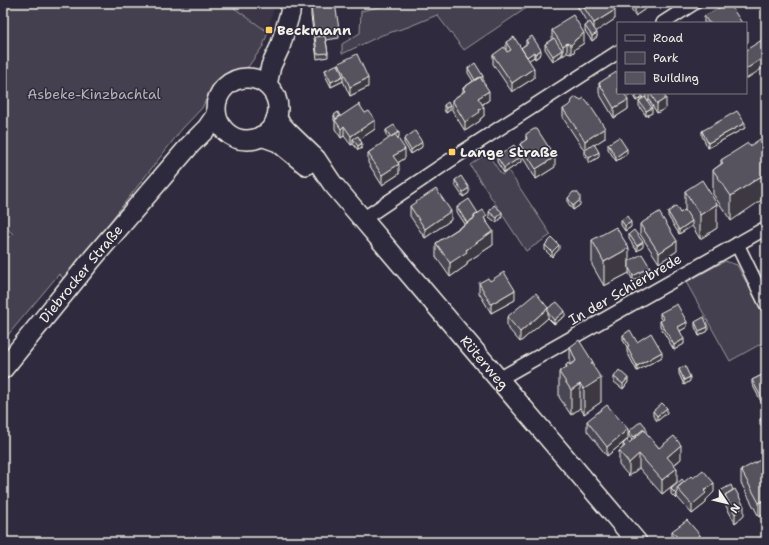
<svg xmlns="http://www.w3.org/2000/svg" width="769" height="545" viewBox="0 0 769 545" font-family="'Shantell Sans',sans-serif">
<rect width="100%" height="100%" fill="#2f2a3d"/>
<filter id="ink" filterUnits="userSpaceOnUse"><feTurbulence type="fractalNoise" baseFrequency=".025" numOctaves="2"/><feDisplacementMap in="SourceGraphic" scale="8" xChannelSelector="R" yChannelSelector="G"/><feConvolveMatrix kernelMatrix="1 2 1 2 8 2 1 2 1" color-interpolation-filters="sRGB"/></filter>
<g filter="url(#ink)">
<path fill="#3b3647" d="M 227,3 L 275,3 L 268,32 Z"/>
<path fill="#454050" stroke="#9c989c" d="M 3,3 L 227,3 L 268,32 L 263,46 L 248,67 L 224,75 L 209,93 L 202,108 L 182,129 L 65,280 L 59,274 L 3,341 L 3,241 L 13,234 L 3,225 Z
M 397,3 L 534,3 L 464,50 L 437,15 L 408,27 L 382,35 L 342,54 L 342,44 L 360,33 L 361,11 Z
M 487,153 L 502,175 L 508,170 L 551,235 L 526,251 L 470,165 Z
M 725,261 L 737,265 L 766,319 L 766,341 L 730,361 L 686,282 Z"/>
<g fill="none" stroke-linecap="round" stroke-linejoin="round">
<g stroke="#f4f1e8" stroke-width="16">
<path id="street" d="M 663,23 L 694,3
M 363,219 L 455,157 L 618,52
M 737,244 L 766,304
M 499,379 L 766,228"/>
</g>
<g stroke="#f4f1e8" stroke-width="22">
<g id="secondary">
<circle cx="247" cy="109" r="31"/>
<path d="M 267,85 L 271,66 L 280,47 L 290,13 L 291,3"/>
<path id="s1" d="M 276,119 L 287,131 L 316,159 L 332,183 L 637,542"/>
<path d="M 261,136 L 278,142 L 306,165"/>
<path id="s2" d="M 3,369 L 93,258 L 190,145 L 207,128 L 216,115"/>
</g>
</g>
<use href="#street" stroke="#2f2a3d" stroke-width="13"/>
<use href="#secondary" stroke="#2f2a3d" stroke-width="19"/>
</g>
<path fill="#4a4752" stroke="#f4f1e8" d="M 577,3 L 610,3 L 615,19 L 596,31 L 597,37 L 592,41 L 585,31 L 585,26 L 588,24 L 577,6 Z
M 627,3 L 651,3 L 651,5 L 635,16 Z
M 760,3 L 766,3 L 766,13 Z
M 311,7 L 339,29 L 339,38 L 326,40 L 328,53 L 328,57 L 317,59 L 311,16 Z
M 704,16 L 742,23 L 704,23 Z
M 552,30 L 584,43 L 575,49 L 574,52 L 571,54 L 567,53 L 553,61 L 545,49 L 545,44 L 552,39 Z
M 526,40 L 541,54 L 535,59 L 534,57 L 529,60 L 534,78 L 512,92 L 493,64 L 493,55 L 506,50 L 506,42 L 521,48 L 526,44 Z
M 339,63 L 368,87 L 350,96 L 343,81 L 331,87 L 325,75 L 325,70 L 339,66 Z
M 468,68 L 483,81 L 482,81 L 489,100 L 482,105 L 484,116 L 480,119 L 480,121 L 465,131 L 452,110 L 452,100 L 463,92 L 463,88 L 473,81 L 468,73 Z
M 599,83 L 629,93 L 629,96 L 626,97 L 628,109 L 614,118 L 599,93 Z
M 631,93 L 663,93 L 666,108 L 657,113 L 649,100 L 647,101 L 652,113 L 646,116 L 639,106 L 639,101 L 643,98 L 642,97 L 636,101 Z
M 444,105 L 450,110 L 446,113 L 444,110 Z
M 563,109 L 605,138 L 594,145 L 599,157 L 589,163 L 584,155 L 584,150 L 563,118 Z
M 334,115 L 340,116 L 375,129 L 360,139 L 362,148 L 358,150 L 353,144 L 351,145 L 344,136 L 341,138 L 335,129 L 335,122 L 334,120 Z
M 745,128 L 708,148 L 702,136 L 702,131 Z
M 386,130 L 399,137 L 398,138 L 405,158 L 398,163 L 399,174 L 382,185 L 368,163 L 368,153 L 389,139 L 386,135 Z
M 526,136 L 555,167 L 536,179 L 520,153 L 520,144 L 526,140 Z
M 404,139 L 422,147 L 411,154 L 404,143 Z
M 608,144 L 627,154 L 616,161 L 608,149 Z
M 750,146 L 731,221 L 713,194 L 713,170 L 721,164 L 721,160 Z
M 497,157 L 521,162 L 504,173 L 497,162 Z
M 455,180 L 469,193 L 463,197 L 455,185 Z
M 685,191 L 717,228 L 700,239 L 692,226 L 679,234 L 668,216 L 668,212 L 680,213 L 685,210 Z
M 568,198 L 580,205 L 573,210 L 568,203 Z
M 410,206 L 451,220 L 425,238 L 410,216 Z
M 457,207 L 478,213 L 487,221 L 493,245 L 467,262 L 467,265 L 450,277 L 436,257 L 436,243 L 465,224 L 457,212 Z
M 489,212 L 502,217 L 497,223 L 489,217 Z
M 621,220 L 631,227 L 625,231 L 621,225 Z
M 640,224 L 677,251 L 659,263 L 640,234 Z
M 629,234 L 643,247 L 637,251 L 629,239 Z
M 592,240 L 629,261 L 650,271 L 633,281 L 629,273 L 604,286 L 592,265 Z
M 545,245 L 559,249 L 552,257 L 545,250 Z
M 490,281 L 515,300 L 491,313 L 479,293 L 479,283 Z
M 548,308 L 565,316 L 554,324 L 548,318 L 520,342 L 507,327 L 507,317 Z
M 660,313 L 687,327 L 680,331 L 684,344 L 674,350 L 660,326 L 660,321 L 662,320 L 660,318 Z
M 695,322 L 708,331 L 699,336 L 695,327 Z
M 623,335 L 637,342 L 662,357 L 637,371 L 627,352 L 627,347 L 623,340 Z
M 570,347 L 593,366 L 601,402 L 584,414 L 580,408 L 571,415 L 559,397 L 559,372 L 566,368 L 566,365 L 570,365 Z
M 679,369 L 690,381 L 684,385 L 679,374 Z
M 766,373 L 766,411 L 752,384 L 752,380 Z
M 614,377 L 628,382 L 623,389 L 614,382 Z
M 653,411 L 667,413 L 657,421 L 653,416 Z
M 766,416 L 766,434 L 760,424 L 760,419 Z
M 587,421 L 628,439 L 607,456 L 587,431 Z
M 629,431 L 646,432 L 646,433 L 659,448 L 681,459 L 674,465 L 677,482 L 662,494 L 639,468 L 629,476 L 619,465 L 619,451 L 623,448 L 623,444 L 629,443 L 632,440 L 629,436 Z
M 766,463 L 766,513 L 759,517 L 741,483 L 741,470 Z
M 693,478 L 714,492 L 706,500 L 706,503 L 692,514 L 677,497 L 676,499 L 671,494 L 671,489 L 684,482 Z
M 720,491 L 744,515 L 735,523 L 720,495 Z
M 672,531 L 700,542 L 673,542 L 672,541 Z"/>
<path fill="#3c3942" stroke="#f4f1e8" d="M 640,3 L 651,3 L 651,5 L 635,16 L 635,6 Z
M 615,10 L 615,19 L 594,33 L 594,23 Z
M 748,32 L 748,42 L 746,43 L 746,34 Z
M 584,33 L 584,43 L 575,49 L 574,52 L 571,54 L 571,45 L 575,40 Z
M 597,33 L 597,37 L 592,41 L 592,36 Z
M 567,43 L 567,53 L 563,56 L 563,46 Z
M 541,50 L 541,54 L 535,59 L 535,54 Z
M 562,50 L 562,55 L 553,61 L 553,56 Z
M 534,52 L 534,57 L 525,63 L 525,58 Z
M 766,56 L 766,66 L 746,79 L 746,69 Z
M 534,68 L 534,78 L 512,92 L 512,83 Z
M 343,76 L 343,81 L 331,87 L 331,82 Z
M 483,76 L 483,81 L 476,86 L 476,81 Z
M 368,78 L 368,87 L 350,96 L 350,87 Z
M 489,91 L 489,100 L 478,107 L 478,98 Z
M 622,93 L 629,93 L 629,96 L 622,100 Z
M 641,93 L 642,93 L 642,97 L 636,101 L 636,96 Z
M 646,93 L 649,93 L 649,100 L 646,102 Z
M 666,98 L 666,108 L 657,113 L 657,104 Z
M 628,100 L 628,109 L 614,118 L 614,108 Z
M 450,106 L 450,110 L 446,113 L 446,108 Z
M 484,107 L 484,116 L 480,119 L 480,121 L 465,131 L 465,122 L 479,110 Z
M 652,108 L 652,113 L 646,116 L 646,111 Z
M 375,120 L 375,129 L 356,142 L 353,139 L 353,144 L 351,145 L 351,136 Z
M 745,123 L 745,128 L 708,148 L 708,143 Z
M 344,126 L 344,136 L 341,138 L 341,129 Z
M 605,128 L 605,138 L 585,151 L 585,141 Z
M 399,132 L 399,137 L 391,142 L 391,137 Z
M 422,142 L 422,147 L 411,154 L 411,150 Z
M 362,143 L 362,148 L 358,150 L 358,146 Z
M 405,149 L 405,158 L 393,166 L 393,156 Z
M 627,149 L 627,154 L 616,161 L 616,157 Z
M 599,152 L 599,157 L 589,163 L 589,158 Z
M 521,157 L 521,162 L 504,173 L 504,168 Z
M 555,157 L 555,167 L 536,179 L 536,169 Z
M 399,164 L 399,174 L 382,185 L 382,175 Z
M 766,173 L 766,197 L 731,221 L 731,196 Z
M 469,188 L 469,193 L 463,197 L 463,192 Z
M 580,200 L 580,205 L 573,210 L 573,206 Z
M 717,204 L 717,228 L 700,239 L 700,215 Z
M 451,211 L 451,220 L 425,238 L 425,229 Z
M 502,212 L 502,217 L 497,223 L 497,218 Z
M 692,221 L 692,226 L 679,234 L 679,230 Z
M 631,222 L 631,227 L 625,231 L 625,226 Z
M 493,231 L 493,245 L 467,262 L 467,265 L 450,277 L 450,263 L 466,250 Z
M 677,241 L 677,251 L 659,263 L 659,253 Z
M 643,242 L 643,247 L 637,251 L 637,246 Z
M 559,245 L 559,249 L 552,257 L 552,252 Z
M 629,248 L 629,273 L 604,286 L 604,262 Z
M 650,267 L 650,271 L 633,281 L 633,276 Z
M 515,290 L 515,300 L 491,313 L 491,304 Z
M 548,308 L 548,318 L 520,342 L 520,332 Z
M 565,311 L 565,316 L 554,324 L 554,320 Z
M 687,322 L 687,327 L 678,332 L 678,327 Z
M 708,327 L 708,331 L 699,336 L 699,331 Z
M 684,339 L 684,344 L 674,350 L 674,345 Z
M 662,352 L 662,357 L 637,371 L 637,366 Z
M 593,362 L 593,383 L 601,378 L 601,402 L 584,414 L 584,389 L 591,363 Z
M 690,377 L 690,381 L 684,385 L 684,380 Z
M 628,378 L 628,382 L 623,389 L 623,384 Z
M 580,384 L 580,408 L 571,415 L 571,390 Z
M 667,408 L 667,413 L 657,421 L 657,416 Z
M 646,427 L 646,432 L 634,442 L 634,437 Z
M 628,429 L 628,439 L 607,456 L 607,447 Z
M 681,445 L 681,459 L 667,470 L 667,457 Z
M 639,454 L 639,468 L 629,476 L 629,463 Z
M 677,468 L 677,482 L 662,494 L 662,480 Z
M 714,483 L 714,492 L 706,500 L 706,503 L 692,514 L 692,505 L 704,491 Z
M 677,492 L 677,497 L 676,499 L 676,494 Z
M 766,499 L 766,513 L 759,517 L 759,503 Z
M 744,506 L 744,515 L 735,523 L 735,514 Z
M 700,535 L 700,542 L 692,542 Z"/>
<path fill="#56525f" stroke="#f4f1e8" d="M 335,3 L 339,29 L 314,32 L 311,7 Z
M 581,3 L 610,3 L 615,10 L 594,23 Z
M 633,3 L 640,3 L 635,6 Z
M 728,3 L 729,3 L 742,23 L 709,23 L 704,16 Z
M 573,15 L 584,33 L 575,40 L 574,42 L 571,45 L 567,43 L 563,46 L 552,30 L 559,26 L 560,23 Z
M 590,22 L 597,33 L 592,36 L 585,26 Z
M 325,36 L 328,53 L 317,54 L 315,37 Z
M 532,36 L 541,50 L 535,54 L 534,52 L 527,57 L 521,48 L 528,43 L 526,40 Z
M 514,37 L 534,68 L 512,83 L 493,55 L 504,47 L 507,52 L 511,50 L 506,42 Z
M 554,38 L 562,50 L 553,56 L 545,44 Z
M 765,38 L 766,40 L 766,56 L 746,69 L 746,50 Z
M 357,54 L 368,78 L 350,87 L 339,63 Z
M 475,63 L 483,76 L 480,78 L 480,77 L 475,80 L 468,68 Z
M 338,64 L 343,76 L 331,82 L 325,70 Z
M 618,71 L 618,93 L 624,93 L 628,100 L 614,108 L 599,83 Z
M 480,77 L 489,91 L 478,98 L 484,107 L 479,110 L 480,112 L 465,122 L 452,100 L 465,91 L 463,88 Z
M 634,93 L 641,93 L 636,96 Z
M 650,93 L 663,93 L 666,98 L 657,104 Z
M 576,97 L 581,100 L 584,98 L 587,101 L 605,128 L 585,141 L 563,109 L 571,104 L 572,100 Z
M 645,97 L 652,108 L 646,111 L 639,101 Z
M 448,102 L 450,106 L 446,108 L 444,105 Z
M 359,104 L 365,113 L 369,111 L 375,120 L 351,136 L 344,126 L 341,129 L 335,120 Z
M 737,111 L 745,123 L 708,143 L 702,131 Z
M 338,112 L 340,116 L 336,119 L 334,115 Z
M 394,125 L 399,132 L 391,137 L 386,130 Z
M 534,129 L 537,129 L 555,157 L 536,169 L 520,144 L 527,139 L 526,136 L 526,134 Z
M 415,131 L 422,142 L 411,150 L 404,139 Z
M 395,134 L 405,149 L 393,156 L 399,164 L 382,175 L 368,153 Z
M 358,136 L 362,143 L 358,146 L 353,139 Z
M 619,137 L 627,149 L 616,157 L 608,144 Z
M 760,139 L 766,148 L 766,173 L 731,196 L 713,170 L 723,163 L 721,160 L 748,143 L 750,146 Z
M 594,144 L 599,152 L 589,158 L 584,151 Z
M 514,145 L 521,157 L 504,168 L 497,157 Z
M 461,176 L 469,188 L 463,192 L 455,180 Z
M 702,180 L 717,204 L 700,215 L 685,191 Z
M 436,189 L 451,211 L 425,229 L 410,206 Z
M 573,192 L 577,192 L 580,196 L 580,200 L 573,206 L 568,198 Z
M 469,199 L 478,213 L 474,216 L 474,218 L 467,223 L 457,207 Z
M 494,205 L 502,212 L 497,218 L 489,212 Z
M 676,206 L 680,213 L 685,210 L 692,221 L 679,230 L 668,212 Z
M 483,210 L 487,216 L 484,218 L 493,231 L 466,250 L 467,252 L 450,263 L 436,243 L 475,218 L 474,216 Z
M 659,212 L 677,241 L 659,253 L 640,224 Z
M 627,216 L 631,222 L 625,226 L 621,220 Z
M 616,227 L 629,248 L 604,262 L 592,240 Z
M 634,230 L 643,242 L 637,246 L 629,234 Z
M 552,238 L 559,245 L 552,252 L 545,245 Z
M 642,254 L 650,267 L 633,276 L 629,268 L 629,261 Z
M 504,272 L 515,290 L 491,304 L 479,283 L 488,278 L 490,281 Z
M 536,293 L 548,308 L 520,332 L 507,317 Z
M 557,302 L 565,311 L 554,320 L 548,313 L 548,308 Z
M 677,304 L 687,322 L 678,327 L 684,339 L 674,345 L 660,321 L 664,319 L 660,313 Z
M 704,317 L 708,327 L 699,331 L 695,322 Z
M 630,330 L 637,342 L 651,333 L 662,352 L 637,366 L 627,347 L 629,346 L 623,335 Z
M 579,340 L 593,362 L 591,363 L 601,378 L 584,389 L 580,384 L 571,390 L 559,372 L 567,367 L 566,365 L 568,363 L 570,365 L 576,361 L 570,347 Z
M 685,366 L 690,377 L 684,380 L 679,369 Z
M 619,370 L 628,378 L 623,384 L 614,377 Z
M 766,373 L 766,406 L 752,380 Z
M 662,403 L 667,408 L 657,416 L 653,411 Z
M 607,405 L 628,429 L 607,447 L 587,421 Z
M 766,416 L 766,429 L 760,419 Z
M 641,421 L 646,427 L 634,437 L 629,431 Z
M 644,430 L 659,448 L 674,436 L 681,445 L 667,457 L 677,468 L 662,480 L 639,454 L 629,463 L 619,451 L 625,446 L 623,444 L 627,440 L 629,443 Z
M 764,458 L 766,463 L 766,499 L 759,503 L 741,470 Z
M 703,470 L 714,483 L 704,491 L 706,493 L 692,505 L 677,488 L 691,476 L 693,478 Z
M 682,479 L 684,482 L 677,488 L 677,492 L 676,494 L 671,489 Z
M 731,485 L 733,490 L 725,495 L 725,500 L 720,491 Z
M 735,489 L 744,506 L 735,514 L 725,495 Z
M 687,520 L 700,535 L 692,542 L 681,542 L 672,531 Z"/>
</g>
<g fill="#ffd166" stroke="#2f2a3d" stroke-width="1.5">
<rect x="265" y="26" width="8" height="8" rx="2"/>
<rect x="448" y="148" width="8" height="8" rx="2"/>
</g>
<g text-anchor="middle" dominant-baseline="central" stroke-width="3" stroke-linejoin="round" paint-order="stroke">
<g font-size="14" font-weight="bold" fill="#f4f1e8" stroke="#2f2a3d" text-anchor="start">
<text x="277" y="30">Beckmann</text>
<text x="460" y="152">Lange Straße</text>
</g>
<g font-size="14" fill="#b7b3b3" stroke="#2f2a3d">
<text x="94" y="94">Asbeke-Kinzbachtal</text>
</g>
<g font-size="14" fill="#f4f1e8" stroke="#2f2a3d">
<text stroke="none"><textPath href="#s2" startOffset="123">Diebrocker Straße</textPath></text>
<text transform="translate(625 289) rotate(-30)">In der Schierbrede</text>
<text stroke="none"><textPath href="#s1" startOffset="321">Rüterweg</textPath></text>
</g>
</g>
<rect width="769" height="545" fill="none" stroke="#2f2a3d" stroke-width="16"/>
<rect x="8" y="8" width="753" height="529" fill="none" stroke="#f4f1e8" stroke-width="1.5" filter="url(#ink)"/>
<rect x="617" y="22" width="130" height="72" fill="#2f2a3d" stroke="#7e7a81"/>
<rect x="625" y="35" width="20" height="6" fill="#2f2a3d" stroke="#7e7a81"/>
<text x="653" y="42" font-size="12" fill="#f4f1e8">Road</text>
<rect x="625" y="52" width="20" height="12" fill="#454050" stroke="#7e7a81"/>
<text x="653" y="62" font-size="12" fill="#f4f1e8">Park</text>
<rect x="625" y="72" width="20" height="12" fill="#56525f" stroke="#7e7a81"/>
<text x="653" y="82" font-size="12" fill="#f4f1e8">Building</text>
<g transform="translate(727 503) rotate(125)" stroke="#2f2a3d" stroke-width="3" paint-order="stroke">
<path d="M0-3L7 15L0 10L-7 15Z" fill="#f4f1e8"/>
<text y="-6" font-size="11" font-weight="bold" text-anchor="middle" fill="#f4f1e8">N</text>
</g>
</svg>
